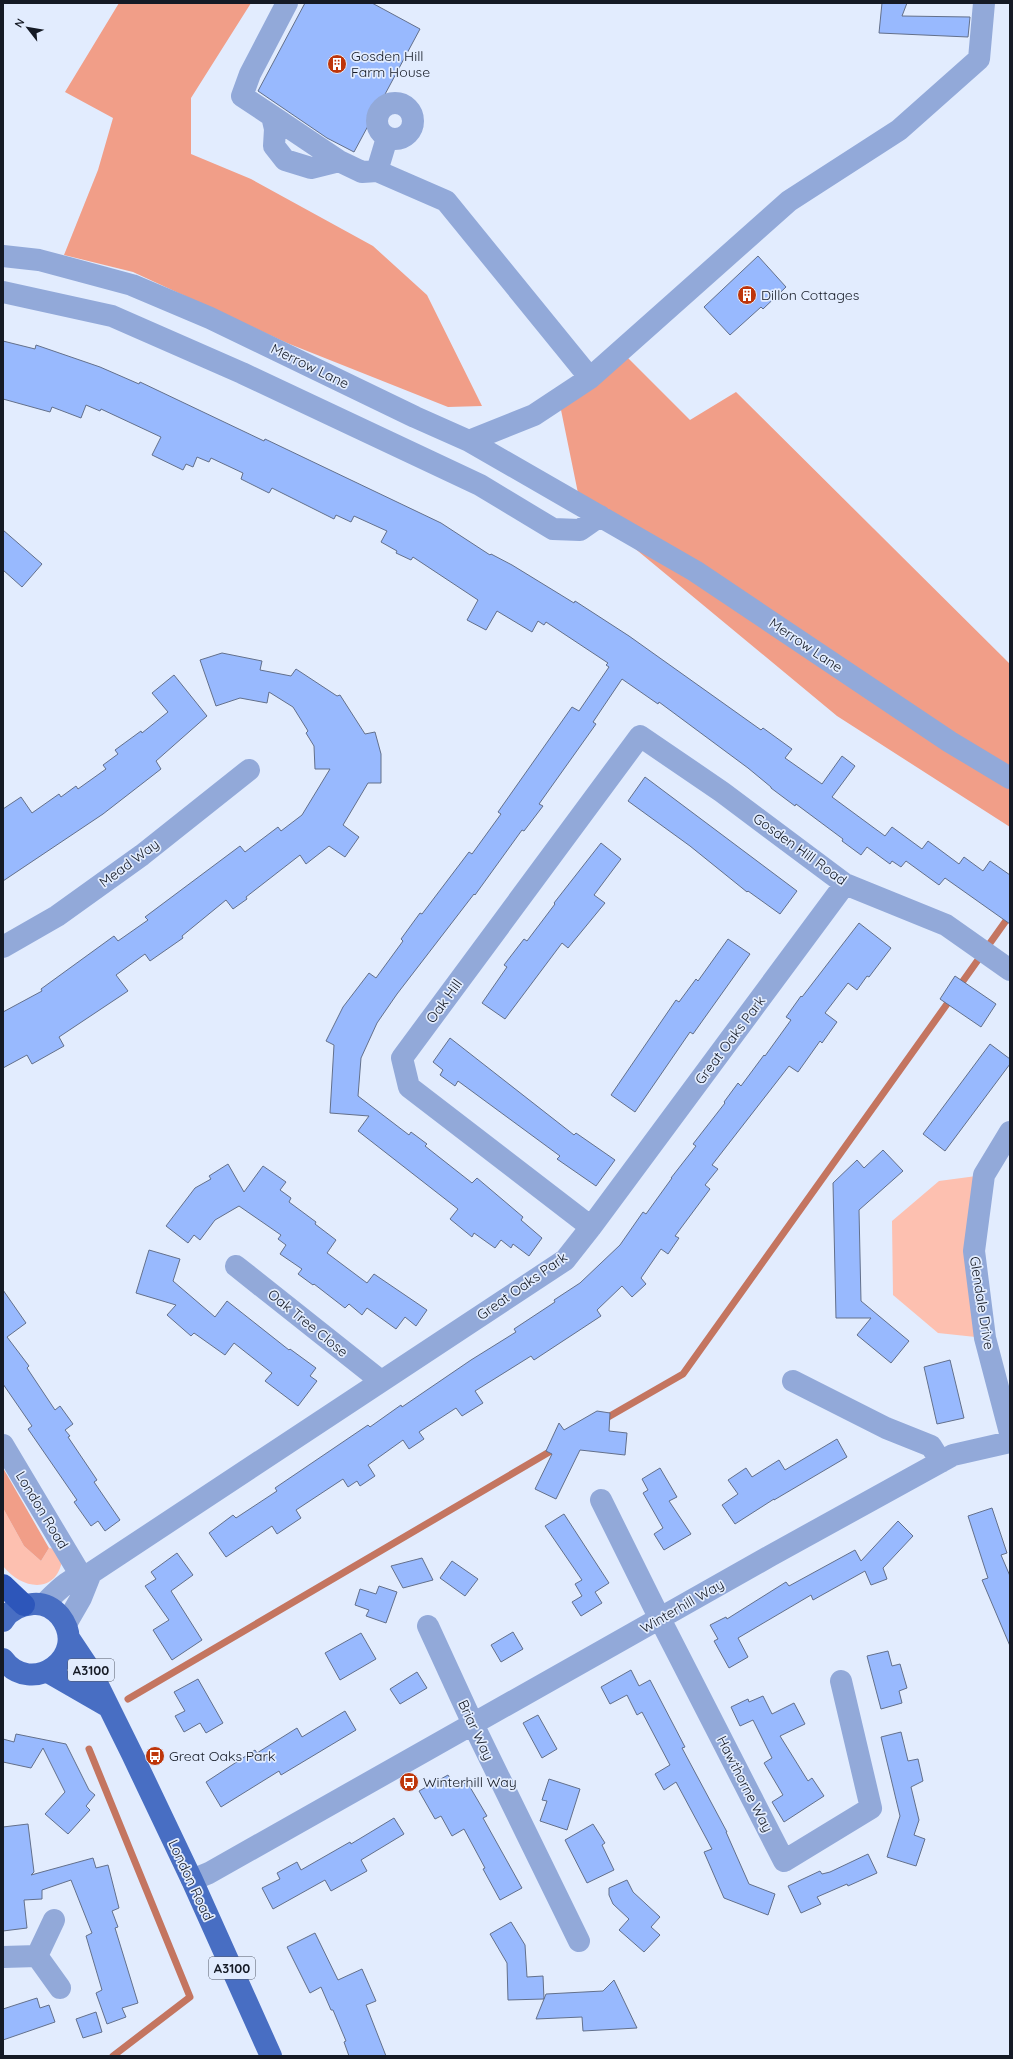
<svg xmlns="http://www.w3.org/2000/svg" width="1013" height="2059" viewBox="0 0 1013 2059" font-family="Quicksand,sans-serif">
<rect width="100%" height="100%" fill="#e2ecfe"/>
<path fill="#fdc0b0" d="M 984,1175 L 985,1338 L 938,1333 L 893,1295 L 892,1221 L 939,1181 Z
M 3,1508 L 24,1546 L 41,1561 L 49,1548 L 57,1549 L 63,1555 C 59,1595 23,1591 3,1566 Z"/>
<path fill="#f19e88" d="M 119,3 L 251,3 L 191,98 L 191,154 L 251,179 L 373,246 L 427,295 L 482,406 L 448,407 L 287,343 L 133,272 L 64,255 L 98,170 L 113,118 L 65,92 Z
M 628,358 L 690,420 L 736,392 L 1010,664 L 1010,827 L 837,716 L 621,537 L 579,498 L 560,405 Z
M 3,1468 L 49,1548 L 41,1561 L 24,1546 L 3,1508 Z"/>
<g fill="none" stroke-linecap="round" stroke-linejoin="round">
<path stroke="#c47560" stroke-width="7" d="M 958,988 L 1010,915
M 603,1420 L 683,1374 L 952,997
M 128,1699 L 556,1448
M 89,1749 L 190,1997 L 113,2056"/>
</g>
<path fill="#98b9fe" stroke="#63708b" d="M 305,3 L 372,3 L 420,29 L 354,152 L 327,138 L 258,91 Z
M 882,3 L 907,3 L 902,16 L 970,17 L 968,37 L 879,33 Z
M 758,256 L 786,287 L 763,309 L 761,307 L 730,335 L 704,307 Z
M 3,341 L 35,349 L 36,345 L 100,367 L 139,384 L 140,382 L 264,441 L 265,439 L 441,523 L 490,555 L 491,554 L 512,565 L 574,603 L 575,601 L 629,636 L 761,730 L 763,728 L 792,749 L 785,758 L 822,784 L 842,756 L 855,766 L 832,797 L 885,836 L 892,827 L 922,849 L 928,841 L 959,864 L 964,857 L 983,871 L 990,861 L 1010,875 L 1010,924 L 945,878 L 939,885 L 906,861 L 901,867 L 892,861 L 890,864 L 867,847 L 861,855 L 842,841 L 843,839 L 796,804 L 795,806 L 771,788 L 771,787 L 748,768 L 659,702 L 658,704 L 622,679 L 593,722 L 596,724 L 539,804 L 543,806 L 524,831 L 522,830 L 475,895 L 474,894 L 397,994 L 377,1023 L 361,1058 L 358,1096 L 409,1135 L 411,1132 L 427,1144 L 425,1146 L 472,1183 L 477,1178 L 523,1217 L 521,1220 L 542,1238 L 529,1256 L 513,1244 L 511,1248 L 501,1240 L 495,1248 L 474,1233 L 472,1237 L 450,1219 L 458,1209 L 358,1131 L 369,1116 L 330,1113 L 334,1045 L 326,1041 L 343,1007 L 369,973 L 376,978 L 403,941 L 401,939 L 420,913 L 422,914 L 469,852 L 472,854 L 501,814 L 498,812 L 572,707 L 579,711 L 609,667 L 606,665 L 608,663 L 546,622 L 544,625 L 538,621 L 532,632 L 497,611 L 486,630 L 467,620 L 478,600 L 413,557 L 411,560 L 396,553 L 397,551 L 381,542 L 387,531 L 354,516 L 351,522 L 336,515 L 334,519 L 272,488 L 269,493 L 241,479 L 243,473 L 211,458 L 209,462 L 197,457 L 193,467 L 186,464 L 183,470 L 152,455 L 161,437 L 101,409 L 100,411 L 86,405 L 81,418 L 52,407 L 50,412 L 3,399 Z
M 3,530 L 42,564 L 22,587 L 3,570 Z
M 222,653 L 262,661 L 260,670 L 291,676 L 296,669 L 337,696 L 340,695 L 365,734 L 375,732 L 381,754 L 381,783 L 368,783 L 343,825 L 359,837 L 345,857 L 329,846 L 306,864 L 300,855 L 246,897 L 247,899 L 233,909 L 226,900 L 182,936 L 183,938 L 150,961 L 145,954 L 116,975 L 128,991 L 59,1037 L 64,1046 L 32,1064 L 27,1055 L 3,1068 L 3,1012 L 42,991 L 41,989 L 114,936 L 118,941 L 148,920 L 145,917 L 240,846 L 245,852 L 278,827 L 281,831 L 302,815 L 330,769 L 315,769 L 314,746 L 306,733 L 308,731 L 293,707 L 269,692 L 267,703 L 240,698 L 216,706 L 200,660 Z
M 174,675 L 207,716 L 156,761 L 161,769 L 103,814 L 3,881 L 3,809 L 21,797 L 32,813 L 59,794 L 61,797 L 76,786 L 78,789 L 106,769 L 103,765 L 118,754 L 115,750 L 141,731 L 142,733 L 168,712 L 152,693 Z
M 645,777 L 797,891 L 780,914 L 748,891 L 747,892 L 690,846 L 628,801 Z
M 601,843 L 621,859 L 594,895 L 605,903 L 568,948 L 562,943 L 505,1019 L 482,1003 L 507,967 L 504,965 L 524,939 L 527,941 L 555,904 L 554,903 Z
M 859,923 L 891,948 L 869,977 L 867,976 L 857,990 L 848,983 L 825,1013 L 837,1022 L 822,1043 L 820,1041 L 798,1072 L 789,1066 L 712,1165 L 718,1169 L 705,1185 L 710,1189 L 675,1236 L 679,1238 L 668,1254 L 661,1249 L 641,1278 L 646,1284 L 632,1297 L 622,1286 L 597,1310 L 601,1316 L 534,1360 L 531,1356 L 475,1391 L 483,1403 L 462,1416 L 456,1408 L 419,1432 L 424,1439 L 409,1449 L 403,1440 L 368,1465 L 375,1476 L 360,1486 L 357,1481 L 348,1487 L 343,1479 L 296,1510 L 301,1518 L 277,1534 L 272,1526 L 226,1557 L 209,1533 L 233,1515 L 236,1518 L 277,1491 L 275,1488 L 368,1425 L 370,1427 L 401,1405 L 402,1407 L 471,1360 L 516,1332 L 514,1329 L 555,1302 L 554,1300 L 580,1283 L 620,1245 L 643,1212 L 646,1214 L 672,1178 L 671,1178 L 696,1146 L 693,1144 L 725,1103 L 724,1102 L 738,1083 L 741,1086 L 764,1055 L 765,1056 L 791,1020 L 786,1017 L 801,996 L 802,997 Z
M 728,939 L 750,954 L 693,1034 L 690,1032 L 635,1112 L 611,1095 L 676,1000 L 679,1002 L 696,979 L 698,981 Z
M 955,976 L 996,1004 L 981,1027 L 940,999 Z
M 450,1038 L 574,1135 L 576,1133 L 615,1160 L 596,1186 L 557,1159 L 560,1156 L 458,1081 L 455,1086 L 440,1075 L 443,1070 L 433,1062 Z
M 990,1044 L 1010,1059 L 1010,1064 L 945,1151 L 923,1134 Z
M 883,1150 L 903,1171 L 859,1210 L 861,1301 L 909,1341 L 891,1363 L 857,1335 L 871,1318 L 836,1318 L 833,1183 L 857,1160 L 864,1168 Z
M 228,1164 L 244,1192 L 263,1166 L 286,1182 L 280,1190 L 291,1198 L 289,1202 L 316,1222 L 315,1224 L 336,1240 L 327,1253 L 367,1283 L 374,1274 L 427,1310 L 416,1326 L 405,1317 L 396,1329 L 367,1308 L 362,1315 L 349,1304 L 345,1308 L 314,1284 L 313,1285 L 298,1274 L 302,1269 L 280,1254 L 286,1245 L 278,1239 L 281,1235 L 239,1206 L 215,1220 L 200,1240 L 194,1235 L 188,1243 L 166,1226 L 195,1188 L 211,1179 L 209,1176 Z
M 149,1250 L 180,1259 L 173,1281 L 215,1317 L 227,1301 L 289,1350 L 290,1349 L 316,1368 L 310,1376 L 317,1381 L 298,1406 L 265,1381 L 272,1373 L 234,1343 L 225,1355 L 194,1333 L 191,1336 L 167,1315 L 176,1305 L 136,1293 Z
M 3,1290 L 26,1323 L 7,1337 L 29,1366 L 27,1368 L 55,1410 L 60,1406 L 73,1424 L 65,1430 L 70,1436 L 68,1437 L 97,1480 L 94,1482 L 120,1520 L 105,1531 L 98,1521 L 91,1526 L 74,1502 L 77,1500 L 28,1429 L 32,1426 L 3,1384 Z
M 950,1360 L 964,1418 L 937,1424 L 924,1367 Z
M 597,1411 L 610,1413 L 609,1431 L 627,1433 L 625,1455 L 580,1450 L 556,1499 L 535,1489 L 552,1454 L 546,1451 L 559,1423 L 564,1430 Z
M 837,1439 L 847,1457 L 774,1500 L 774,1499 L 735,1524 L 722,1505 L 738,1494 L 728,1480 L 746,1468 L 752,1477 L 779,1460 L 785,1470 Z
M 660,1468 L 677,1497 L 669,1501 L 691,1534 L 664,1550 L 654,1534 L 663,1528 L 643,1493 L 648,1490 L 642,1479 Z
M 992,1508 L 1007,1553 L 1001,1555 L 1010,1576 L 1010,1646 L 982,1580 L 988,1578 L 968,1516 Z
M 564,1514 L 609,1583 L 595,1592 L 602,1603 L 581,1616 L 572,1602 L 582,1596 L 575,1584 L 582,1580 L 545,1526 Z
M 898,1521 L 913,1536 L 883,1568 L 887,1579 L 871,1585 L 865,1571 L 813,1600 L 811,1595 L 738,1638 L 748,1657 L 729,1668 L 714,1641 L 718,1639 L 710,1625 L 726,1617 L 727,1619 L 786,1582 L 789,1586 L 855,1550 L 861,1561 Z
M 177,1553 L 193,1575 L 171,1591 L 202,1640 L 172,1660 L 153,1630 L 169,1620 L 145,1586 L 156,1579 L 151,1572 Z
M 422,1558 L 433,1580 L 403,1588 L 391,1566 Z
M 452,1561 L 478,1579 L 465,1596 L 440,1578 Z
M 379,1586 L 397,1592 L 386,1623 L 366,1616 L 369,1610 L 355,1605 L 360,1589 L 376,1594 Z
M 513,1632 L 523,1649 L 501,1662 L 491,1645 Z
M 361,1633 L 376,1659 L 340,1680 L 325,1653 Z
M 888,1651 L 892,1666 L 900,1664 L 907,1688 L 899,1691 L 902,1703 L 881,1709 L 867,1656 Z
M 631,1670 L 639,1686 L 650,1680 L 685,1747 L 682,1748 L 727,1832 L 726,1832 L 749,1884 L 775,1894 L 768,1915 L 724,1898 L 704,1852 L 712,1849 L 676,1782 L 664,1790 L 655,1774 L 670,1765 L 642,1712 L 637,1715 L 627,1695 L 610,1704 L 601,1687 Z
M 417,1672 L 427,1688 L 400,1704 L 390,1689 Z
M 198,1679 L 223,1723 L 206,1733 L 200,1723 L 184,1732 L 175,1716 L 185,1711 L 174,1692 Z
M 763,1696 L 772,1714 L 794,1703 L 805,1724 L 780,1736 L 808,1781 L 812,1778 L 824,1796 L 784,1822 L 772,1802 L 783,1795 L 764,1763 L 772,1758 L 753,1720 L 740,1726 L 731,1707 L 748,1699 L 749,1702 Z
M 345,1711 L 356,1730 L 281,1775 L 279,1771 L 221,1807 L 206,1782 L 255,1750 L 257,1753 L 297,1728 L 302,1737 Z
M 538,1715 L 557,1749 L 542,1758 L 523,1723 Z
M 901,1732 L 908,1761 L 918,1759 L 923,1781 L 911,1787 L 919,1820 L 914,1835 L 925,1839 L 916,1866 L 887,1857 L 900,1816 L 881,1737 Z
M 16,1734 L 66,1744 L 89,1790 L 95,1795 L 86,1806 L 90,1810 L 68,1834 L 45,1814 L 65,1792 L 43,1748 L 31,1768 L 3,1762 L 3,1739 L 14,1742 Z
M 448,1775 L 456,1788 L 467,1782 L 487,1816 L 483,1818 L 522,1888 L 500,1900 L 483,1869 L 485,1868 L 464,1829 L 452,1836 L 441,1816 L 435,1819 L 419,1791 Z
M 549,1779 L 580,1789 L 567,1830 L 540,1821 L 547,1801 L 542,1800 Z
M 394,1818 L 404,1834 L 361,1860 L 367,1871 L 331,1891 L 325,1880 L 273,1909 L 262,1888 L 280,1879 L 277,1873 L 297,1862 L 301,1870 L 350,1842 L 351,1844 Z
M 28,1824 L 34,1872 L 31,1875 L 93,1858 L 96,1868 L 108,1865 L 119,1908 L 112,1911 L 118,1927 L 115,1928 L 138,2003 L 122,2008 L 126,2017 L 107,2024 L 96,1993 L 102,1990 L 86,1936 L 92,1933 L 71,1880 L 42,1890 L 42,1899 L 24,1900 L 27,1928 L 3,1931 L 3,1827 Z
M 593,1824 L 605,1843 L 602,1845 L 614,1870 L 587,1883 L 565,1840 Z
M 868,1854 L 877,1873 L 848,1886 L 847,1884 L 817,1897 L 821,1904 L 801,1913 L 788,1886 L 820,1871 L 822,1874 L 830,1872 Z
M 627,1880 L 633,1892 L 660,1917 L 651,1927 L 660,1935 L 644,1952 L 619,1930 L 629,1919 L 613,1904 L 609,1895 L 609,1888 Z
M 511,1922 L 525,1945 L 527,1977 L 543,1976 L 544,1999 L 546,1994 L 603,1991 L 614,1980 L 637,2028 L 583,2031 L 582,2017 L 536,2019 L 544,1999 L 508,2000 L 507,1963 L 490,1934 Z
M 315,1933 L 338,1980 L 362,1969 L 376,2001 L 366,2005 L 386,2056 L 349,2056 L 344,2042 L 346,2041 L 333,2010 L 331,2010 L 321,1987 L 310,1993 L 287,1947 Z
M 37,1998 L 40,2008 L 49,2005 L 55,2022 L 3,2040 L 3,2009 Z
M 96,2012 L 102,2032 L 83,2038 L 76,2019 Z"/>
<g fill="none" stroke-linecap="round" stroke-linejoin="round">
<path stroke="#92a9d9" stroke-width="22" d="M 287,3 L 250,74 L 242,96 L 272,116 L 275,129 L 274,146 L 285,160 L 311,168 L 339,161 L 362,172 L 377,171
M377 121a18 18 0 1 1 36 0a18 18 0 1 1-36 0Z
M 272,116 L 339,161
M 387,138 L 377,171 L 446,201 L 590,378
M 3,256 L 39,260 L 132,285 L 210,318 L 415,417 L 469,441 L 695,571 L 950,742 L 1010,778
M 3,292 L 112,316 L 242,373 L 480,485 L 553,529 L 580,530 L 600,516
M 469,441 L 534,415 L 590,378 L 789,201 L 899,130 L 979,59 L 984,3
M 3,947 L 57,916 L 142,855 L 249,770
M 1010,1132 L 984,1175 L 974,1251 L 985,1338 L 1010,1433
M 591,1227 L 409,1087 L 402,1058 L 640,736 L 722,792 L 845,884 L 946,925 L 1010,970
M 236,1266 L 381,1381
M 793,1381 L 886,1428 L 931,1446 L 941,1462
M 3,1445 L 80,1574
M 601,1500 L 660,1619 L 784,1861 L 871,1808 L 841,1681
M 44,1604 C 58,1590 71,1576 91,1573 L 565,1260 L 591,1227 L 845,884
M 66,1624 L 81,1598 L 91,1573
M 428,1626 L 473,1724 L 579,1941
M 192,1880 L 209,1873 L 770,1556 L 953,1455 L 1010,1442
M 54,1920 L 37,1956 L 60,1988
M 3,1957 L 37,1956"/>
<path stroke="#486ec3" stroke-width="22" d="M 3,1621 C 9,1610 21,1605 33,1604 C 44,1603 53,1608 60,1616 C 91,1656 31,1698 3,1659
M 69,1638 L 91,1671 L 132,1754 L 192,1880 L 271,2056
M 48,1672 L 107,1706"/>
<path stroke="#2d56ba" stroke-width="22" d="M 3,1585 L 24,1605"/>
</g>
<defs>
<g id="building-disc" transform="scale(1)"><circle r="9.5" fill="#be350a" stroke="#e2ecfe"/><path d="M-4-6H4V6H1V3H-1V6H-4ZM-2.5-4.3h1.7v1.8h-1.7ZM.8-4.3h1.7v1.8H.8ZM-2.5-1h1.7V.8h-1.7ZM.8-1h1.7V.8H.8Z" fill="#fff"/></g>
<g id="bus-disc" transform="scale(1)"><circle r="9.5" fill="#be350a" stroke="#e2ecfe"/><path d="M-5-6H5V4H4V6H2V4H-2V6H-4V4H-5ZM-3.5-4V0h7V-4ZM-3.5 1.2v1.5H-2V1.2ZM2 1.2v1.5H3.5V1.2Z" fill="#fff"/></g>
</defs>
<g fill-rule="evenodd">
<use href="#building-disc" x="337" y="64"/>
<use href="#building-disc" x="747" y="295"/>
<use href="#bus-disc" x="155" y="1756"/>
<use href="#bus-disc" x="409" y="1782"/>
</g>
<g text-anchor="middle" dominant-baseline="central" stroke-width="3.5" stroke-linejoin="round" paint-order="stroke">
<g fill="#e2ecfe" stroke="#525966" stroke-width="1">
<rect x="68" y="1659" width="46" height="22" rx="3"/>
<rect x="209" y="1957" width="46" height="22" rx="3"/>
</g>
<g font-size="13" font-weight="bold" fill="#151a25">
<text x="91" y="1670">A3100</text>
<text x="232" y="1968">A3100</text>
</g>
<g font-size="14" fill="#151a25" stroke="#e2ecfe" text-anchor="start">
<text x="351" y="56">Gosden Hill<tspan x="351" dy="16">Farm House</tspan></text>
<text x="761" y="295">Dillon Cottages</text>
<text x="169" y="1756">Great Oaks Park</text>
<text x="423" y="1782">Winterhill Way</text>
</g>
<g font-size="14" fill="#151a25" stroke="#e2ecfe">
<text transform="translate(310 366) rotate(26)">Merrow Lane</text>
<text transform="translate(806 645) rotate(34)">Merrow Lane</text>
<text transform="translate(800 849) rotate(36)">Gosden Hill Road</text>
<text transform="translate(129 863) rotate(-37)">Mead Way</text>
<text transform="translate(444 1001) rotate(-54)">Oak Hill</text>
<text transform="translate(730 1040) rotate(-53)">Great Oaks Park</text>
<text transform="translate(522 1286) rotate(-35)">Great Oaks Park</text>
<text transform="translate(982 1303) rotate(81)">Glendale Drive</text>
<text transform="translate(308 1323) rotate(39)">Oak Tree Close</text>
<text transform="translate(42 1510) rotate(59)">London Road</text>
<text transform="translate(682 1606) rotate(-30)">Winterhill Way</text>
<text transform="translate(476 1730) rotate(65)">Briar Way</text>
<text transform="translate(745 1784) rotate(63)">Hawthorne Way</text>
<text transform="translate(191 1880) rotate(65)">London Road</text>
</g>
</g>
<rect width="1013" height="2059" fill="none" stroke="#151a25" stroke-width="8"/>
<g transform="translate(28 28) rotate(301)" stroke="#e2ecfe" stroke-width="3" paint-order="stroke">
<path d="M0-3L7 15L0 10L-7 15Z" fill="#151a25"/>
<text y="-6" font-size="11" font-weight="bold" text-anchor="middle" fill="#151a25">N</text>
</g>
</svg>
